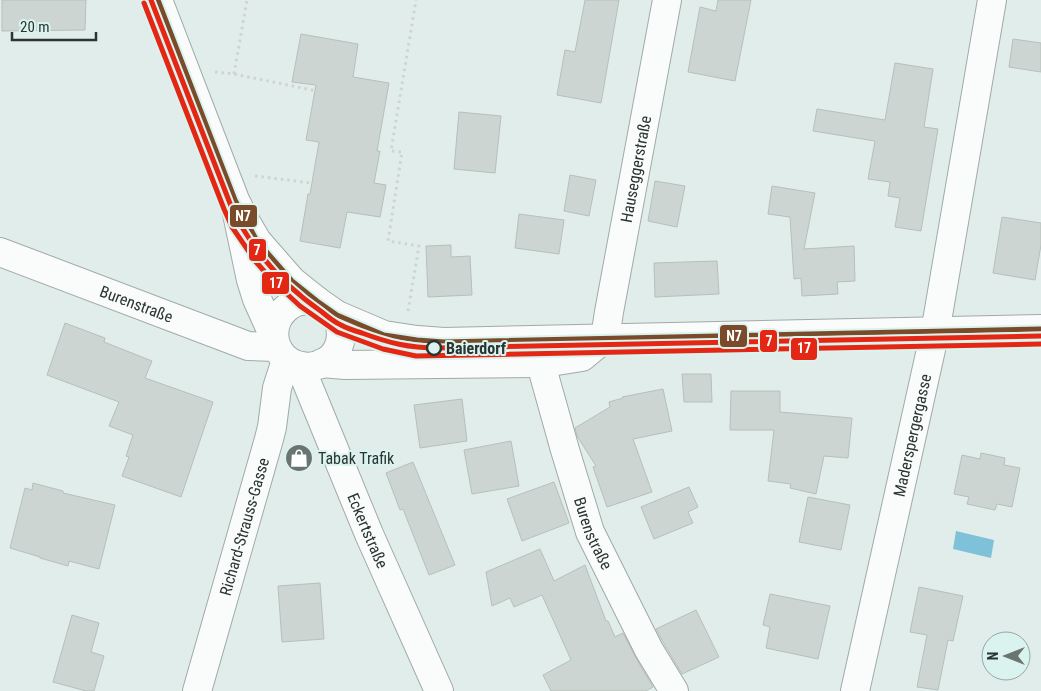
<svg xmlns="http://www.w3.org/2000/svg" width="1041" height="691" viewBox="0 0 1041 691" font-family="'Roboto Condensed',sans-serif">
<rect width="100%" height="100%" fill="#e1edea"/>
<path fill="#7ec1d9" d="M 956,531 L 994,540 L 991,558 L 953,549 Z"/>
<path fill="#cdd5d2" stroke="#b6bfbb" d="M 2,0 L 86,0 L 85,30 L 2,31 Z
M 585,0 L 619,0 L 601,103 L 557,95 L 565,50 L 575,52 Z
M 718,0 L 751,0 L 735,81 L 688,72 L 700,7 L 716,11 Z
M 301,34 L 358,44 L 353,77 L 389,83 L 377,151 L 380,151 L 374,183 L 386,185 L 380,217 L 347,212 L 340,248 L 300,241 L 308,194 L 310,194 L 319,142 L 306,140 L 316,85 L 292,82 Z
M 1013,39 L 1041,43 L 1041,72 L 1009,67 Z
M 895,63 L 933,69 L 924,127 L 938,129 L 921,231 L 895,227 L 900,198 L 888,196 L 890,182 L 868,179 L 875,141 L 813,131 L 817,109 L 885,120 Z
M 459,112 L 501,116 L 495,173 L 454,169 Z
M 570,175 L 596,180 L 589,216 L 564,211 Z
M 655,181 L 685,186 L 677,227 L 648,221 Z
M 772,186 L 815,193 L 804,249 L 854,246 L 855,281 L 837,282 L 838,294 L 802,296 L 801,278 L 794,279 L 790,217 L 768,214 Z
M 519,214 L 564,220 L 559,254 L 515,248 Z
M 1002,217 L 1041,223 L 1041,245 L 1035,280 L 993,273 Z
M 451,245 L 451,257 L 470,256 L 472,295 L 428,297 L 426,246 Z
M 717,261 L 719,294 L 655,297 L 654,263 Z
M 65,323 L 105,338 L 104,342 L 152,361 L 145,378 L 213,402 L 181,497 L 122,476 L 129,457 L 126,456 L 133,435 L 109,426 L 119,402 L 47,375 Z
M 682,374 L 711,374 L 712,402 L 684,402 Z
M 663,389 L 672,431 L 633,439 L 652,492 L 607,507 L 593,467 L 596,466 L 577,436 L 575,428 L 610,407 L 609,402 L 623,398 L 622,397 Z
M 731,391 L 780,391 L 780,412 L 852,418 L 848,458 L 824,456 L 816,494 L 790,488 L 791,484 L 768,481 L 774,430 L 730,430 Z
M 462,399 L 467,441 L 420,448 L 414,405 Z
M 511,441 L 519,486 L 472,494 L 464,450 Z
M 981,453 L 1005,458 L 1004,465 L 1020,468 L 1012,507 L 997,504 L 995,510 L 967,504 L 969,497 L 954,494 L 962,455 L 980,459 Z
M 413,462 L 455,565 L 429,575 L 403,509 L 400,510 L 386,473 Z
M 554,482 L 569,523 L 522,541 L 507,499 Z
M 33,483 L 63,491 L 63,493 L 115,505 L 99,569 L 69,561 L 68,566 L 40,558 L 40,557 L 10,548 L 25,488 L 32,490 Z
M 689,487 L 698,507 L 688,512 L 693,523 L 654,539 L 641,507 Z
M 808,497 L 850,505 L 841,550 L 799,542 Z
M 540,549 L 554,581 L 585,565 L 606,621 L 608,621 L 615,637 L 623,633 L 636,658 L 653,687 L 646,691 L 551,691 L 543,675 L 571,660 L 542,595 L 514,607 L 510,598 L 492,606 L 486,572 Z
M 320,583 L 324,639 L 282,642 L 278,586 Z
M 919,587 L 963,596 L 953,641 L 948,640 L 938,690 L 917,687 L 927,635 L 910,632 Z
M 770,594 L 830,606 L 818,659 L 766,648 L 770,627 L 763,625 Z
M 696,610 L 719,657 L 682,674 L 663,642 L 656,629 Z
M 72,615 L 99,623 L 91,652 L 104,656 L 94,691 L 86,691 L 53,682 Z"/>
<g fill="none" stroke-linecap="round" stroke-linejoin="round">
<g stroke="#a0aaa7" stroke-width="30">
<g id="minor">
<path d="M 236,209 L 251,280 L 257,299 L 274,337"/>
<path id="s1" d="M 0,252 L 248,346 L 276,347"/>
<path d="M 317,301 C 300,299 290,302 280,315 C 275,322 273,333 275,341 C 283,375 332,375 340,342 C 342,333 340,323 337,315"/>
<path id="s2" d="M 542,345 L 544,375 L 565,450 L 590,532 L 649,650 L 674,691"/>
<path id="s3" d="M 322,363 L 345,365 L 544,363 L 582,357 L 605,338 L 609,312 L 667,0"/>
<path id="s4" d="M 300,366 L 369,534 L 439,691"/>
<path id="s5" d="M 197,691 L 269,439 L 272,427 L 277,388 L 286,360"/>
<path id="s6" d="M 855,691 L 936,327 L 992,0"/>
</g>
</g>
<g stroke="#a0aaa7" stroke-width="30">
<path id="tertiary" d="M 158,0 L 235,200 L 246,222 L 257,241 L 292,281 L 317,301 L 337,315 L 384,335 L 417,340 L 444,342 L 1041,329"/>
</g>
<path stroke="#cfd4d2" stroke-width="3" stroke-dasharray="2.5 4" stroke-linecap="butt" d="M 215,72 L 234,74 L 317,91
M 234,74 L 247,0
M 255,176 L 319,184
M 408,311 L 419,246 L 388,241 L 402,152 L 391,151 L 416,0"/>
<use href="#minor" stroke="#fafcfc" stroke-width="28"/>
<use href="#tertiary" stroke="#fafcfc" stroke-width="28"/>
<g stroke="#dbf3ee" stroke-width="9">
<path id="bus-1" d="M 158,0 L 235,200 L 257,241 L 292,281 L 317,301 L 337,315 L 384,335 L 417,340 L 444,342 L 1041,329"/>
</g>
<use href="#bus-1" stroke="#7a4b2a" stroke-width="5"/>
<g stroke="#dbf3ee" stroke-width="9">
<path id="tram-1" d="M 151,0 L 231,206 C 251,249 283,285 322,312 C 328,317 334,322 341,325 C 348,329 355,331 362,333 C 389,343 409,348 437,348 L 1041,336"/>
</g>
<g stroke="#dbf3ee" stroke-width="9">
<path id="tram-2" d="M 144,3 L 224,209 L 232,227 L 256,262 L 273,281 L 300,306 L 337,332 L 383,349 L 416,356 L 1041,344"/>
</g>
<use href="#tram-1" stroke="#e42714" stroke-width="5"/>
<use href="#tram-2" stroke="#e42714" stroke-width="5"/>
</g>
<defs>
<g id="shop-disc" transform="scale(1.4375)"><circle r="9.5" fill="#6a7572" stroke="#dbf3ee"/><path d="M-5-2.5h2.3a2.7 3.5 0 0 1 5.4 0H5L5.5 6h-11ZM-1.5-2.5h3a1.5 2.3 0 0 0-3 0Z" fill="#fff"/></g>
</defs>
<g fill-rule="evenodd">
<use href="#shop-disc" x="299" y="458"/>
</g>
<circle fill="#dbf3ee" stroke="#2a3432" stroke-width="2.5" cx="434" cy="348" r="7"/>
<g text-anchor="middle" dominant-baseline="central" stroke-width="4" stroke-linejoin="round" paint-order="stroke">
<g font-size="16" fill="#2a3432" stroke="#dbf3ee">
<text stroke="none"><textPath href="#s3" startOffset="462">Hauseggerstraße</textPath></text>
<text stroke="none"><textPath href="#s1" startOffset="146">Burenstraße</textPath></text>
<text stroke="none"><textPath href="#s6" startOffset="262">Maderspergergasse</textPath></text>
<text stroke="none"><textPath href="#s5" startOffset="171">Richard-Strauss-Gasse</textPath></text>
<text stroke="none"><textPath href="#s4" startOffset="178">Eckertstraße</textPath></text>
<text stroke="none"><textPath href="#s2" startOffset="196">Burenstraße</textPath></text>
</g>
<g font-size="16" font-weight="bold" fill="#2a3432" stroke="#dbf3ee" text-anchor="start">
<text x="446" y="348">Baierdorf</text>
</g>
<g font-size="16" fill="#2a3432" stroke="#dbf3ee" text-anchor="start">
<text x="318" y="458">Tabak Trafik</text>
</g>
</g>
<g stroke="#dbf3ee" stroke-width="2">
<rect x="229" y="204" width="29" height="24" rx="5" fill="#7a4b2a"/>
<rect x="248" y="238" width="19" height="24" rx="5" fill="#e42714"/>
<rect x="261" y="271" width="29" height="24" rx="5" fill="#e42714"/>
<rect x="719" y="324" width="29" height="24" rx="5" fill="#7a4b2a"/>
<rect x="759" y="329" width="19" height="24" rx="5" fill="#e42714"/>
<rect x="790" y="337" width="28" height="24" rx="5" fill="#e42714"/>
</g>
<g font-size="14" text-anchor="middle" font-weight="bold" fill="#fff">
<text x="243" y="221">N7</text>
<text x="257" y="255">7</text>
<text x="276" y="288">17</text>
<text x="734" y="341">N7</text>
<text x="769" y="346">7</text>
<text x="804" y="353">17</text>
</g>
<g transform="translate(1006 656) rotate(270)"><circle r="24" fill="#dbf3ee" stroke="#94a7a3"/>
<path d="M0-4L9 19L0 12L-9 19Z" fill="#6a7572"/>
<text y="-8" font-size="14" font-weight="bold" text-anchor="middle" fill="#2a3432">N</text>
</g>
<path d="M12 32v8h84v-8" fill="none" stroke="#2a3432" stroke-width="2.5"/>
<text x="20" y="32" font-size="15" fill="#2a3432" stroke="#dbf3ee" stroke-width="4" paint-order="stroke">20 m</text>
</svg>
